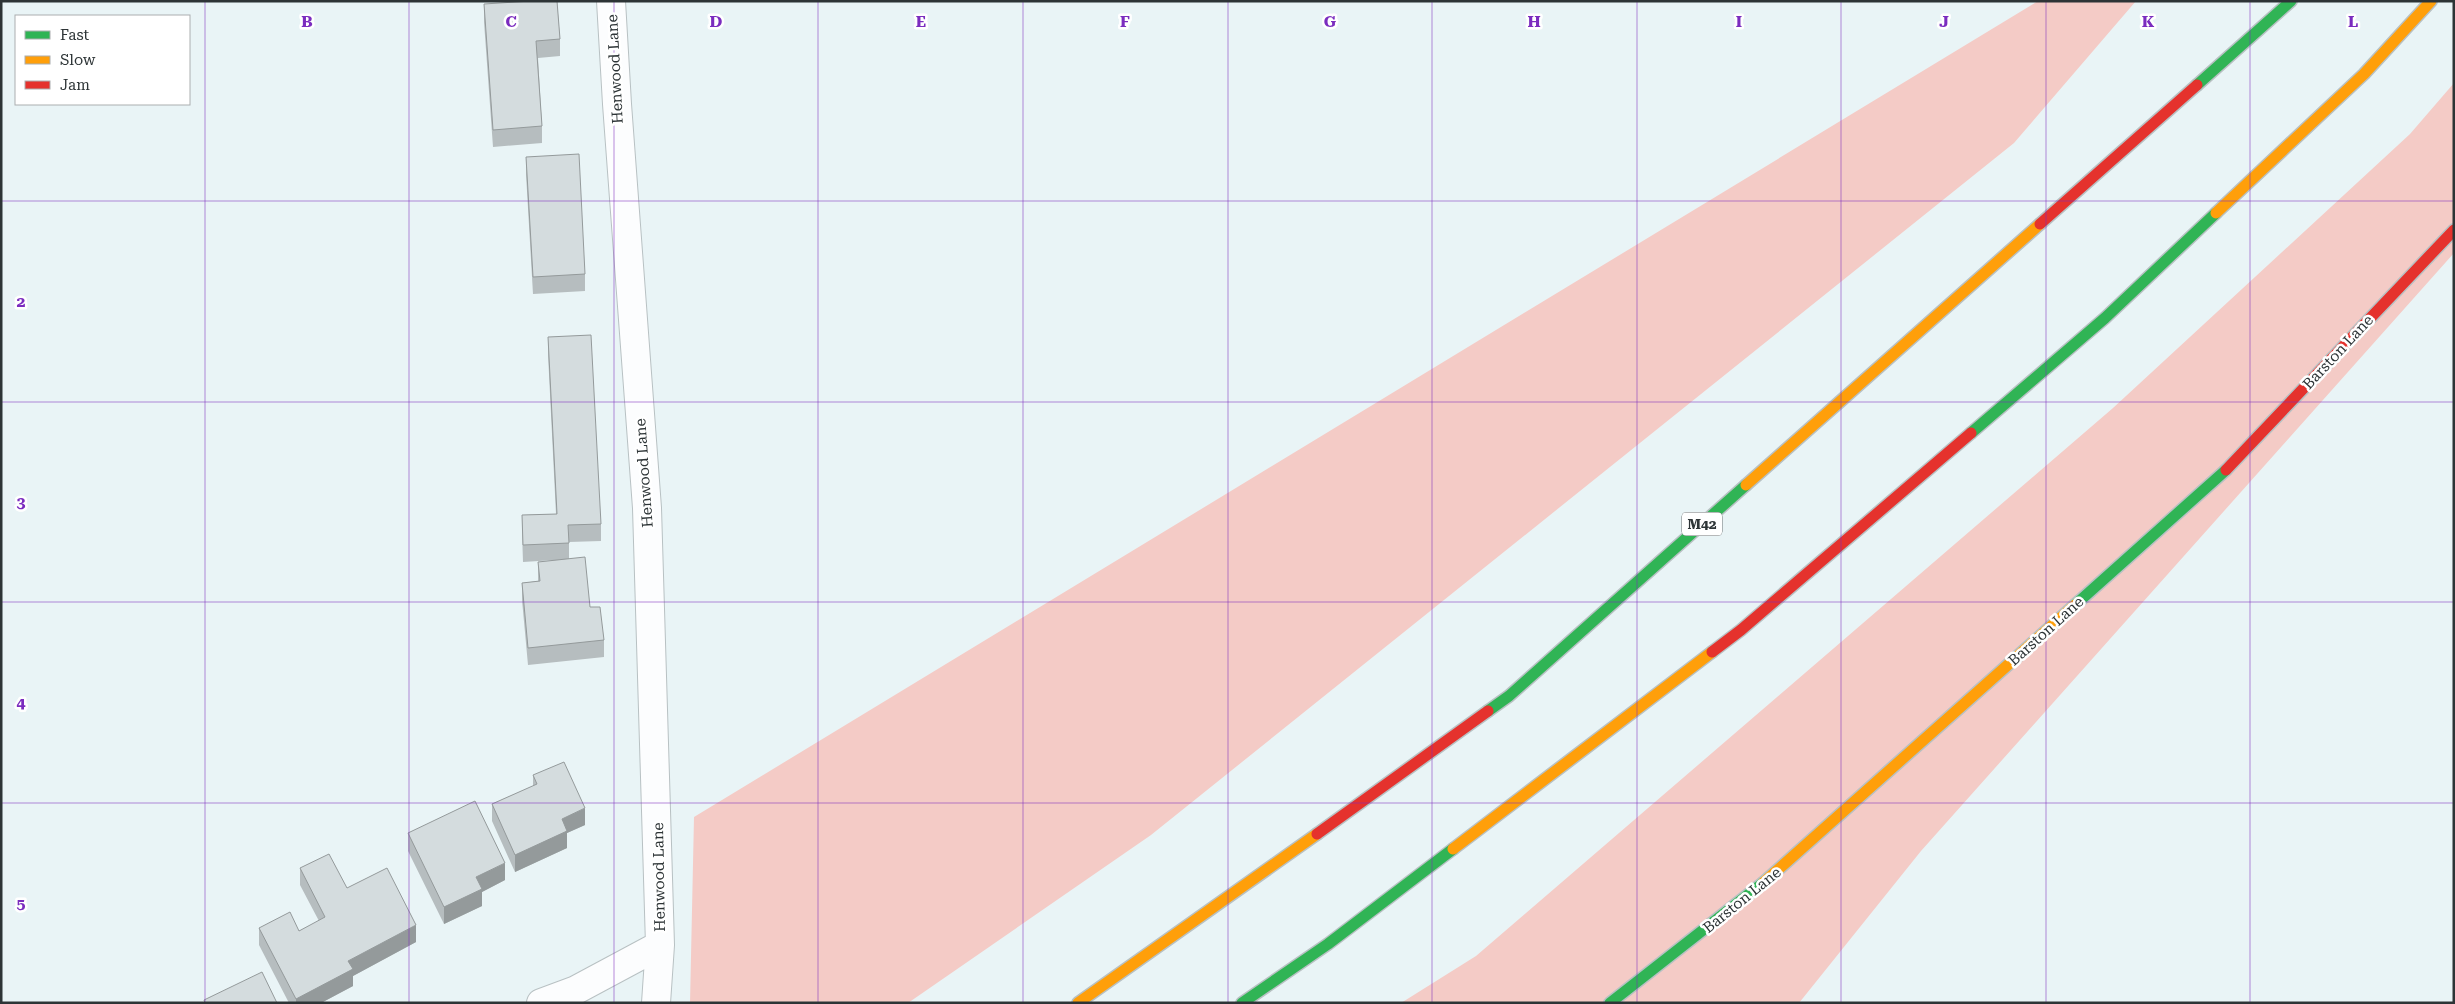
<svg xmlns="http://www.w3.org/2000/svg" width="2455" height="1004" viewBox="0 0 2455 1004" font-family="'Roboto Serif',serif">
<rect width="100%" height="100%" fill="#e9f4f6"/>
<path fill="#f4cbc6" d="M 2038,1 L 2136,1 L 2014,143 L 1151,835 L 908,1003 L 690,1003 L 694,817 Z
M 2454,83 L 2454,253 L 1921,851 L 1799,1003 L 1401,1003 L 1476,956 L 2113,408 L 2410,134 Z"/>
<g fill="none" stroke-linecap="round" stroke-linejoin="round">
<g stroke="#b8c1c3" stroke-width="30">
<path id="street" d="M 611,1 L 617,104 L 647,508 L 660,945 L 656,1003
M 541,1003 L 576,990 L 660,945"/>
</g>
<g stroke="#b8c1c3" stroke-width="14">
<path id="fast" d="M 2197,85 L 2291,1
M 1971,433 L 2105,318 L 2216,213
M 2075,605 L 2226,470
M 1488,711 L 1509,696 L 1746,485
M 1242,1003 L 1328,944 L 1453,849
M 1610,1003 L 1763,883"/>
</g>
<g stroke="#b8c1c3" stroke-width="14">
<path id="slow" d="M 2216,213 L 2364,74 L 2431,1
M 1746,485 L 2040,224
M 1453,849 L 1712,652
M 1763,883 L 2075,605
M 1078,1003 L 1317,834"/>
</g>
<g stroke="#b8c1c3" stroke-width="14">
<path id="jam" d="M 2040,224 L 2197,85
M 2226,470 L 2454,230
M 1712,652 L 1741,630 L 1971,433
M 1317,834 L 1488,711"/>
</g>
<use href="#street" stroke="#fcfdfe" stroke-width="28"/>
<use href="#fast" stroke="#30b455" stroke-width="11"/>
<use href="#slow" stroke="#ff9f0a" stroke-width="11"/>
<use href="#jam" stroke="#e5322d" stroke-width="11"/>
</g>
<path fill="#b6bdbf" d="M 514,1 L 557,1 L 560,39 L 560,56 L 538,58 L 542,126 L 542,143 L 493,147 L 484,22 L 484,4 L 514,2 Z
M 526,157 L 585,274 L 585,291 L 533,294 L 526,174 Z
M 548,337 L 601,524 L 601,541 L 569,542 L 569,559 L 604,640 L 604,657 L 528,665 L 522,600 L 522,583 L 538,581 L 538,562 L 555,560 L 523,562 L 522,532 L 522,515 L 556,514 L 548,354 Z
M 533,775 L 585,825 L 567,833 L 567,848 L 515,872 L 492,821 L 492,804 L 533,786 Z
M 408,833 L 505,880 L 482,892 L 482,906 L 444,924 L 408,851 Z
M 300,868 L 347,888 L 416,942 L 353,976 L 353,986 L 321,1003 L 289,1003 L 259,945 L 259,928 L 299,931 L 319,921 L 300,885 Z"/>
<path fill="#949a9b" d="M 585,808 L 585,825 L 567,833 L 567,848 L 515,872 L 515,855 L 562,819 Z
M 505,863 L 505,880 L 482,892 L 482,906 L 444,924 L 444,907 L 476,877 Z
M 416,925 L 416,942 L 353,976 L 353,986 L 321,1003 L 296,1003 L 296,999 L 348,961 Z"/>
<path fill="#d4dcde" stroke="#949a9b" d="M 531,1 L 557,1 L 560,39 L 536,41 L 542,126 L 493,130 L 484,4 Z
M 579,154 L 585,274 L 533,277 L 526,157 Z
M 591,335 L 601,524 L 568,525 L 569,543 L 523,545 L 522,515 L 557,514 L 548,337 Z
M 585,557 L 590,607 L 600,607 L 604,640 L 528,648 L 522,583 L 540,581 L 538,562 Z
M 564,762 L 585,808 L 562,819 L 567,831 L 515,855 L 492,804 L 537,784 L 533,775 Z
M 475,801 L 505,863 L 476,877 L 482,889 L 444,907 L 408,833 Z
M 329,854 L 347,888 L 387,868 L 416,925 L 348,961 L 353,969 L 296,999 L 259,928 L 290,912 L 299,931 L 325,917 L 300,868 Z
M 262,972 L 277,1003 L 205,1003 L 204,1000 Z"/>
<path fill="none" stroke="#7b2cbf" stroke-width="1" stroke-opacity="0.55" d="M 205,1 L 205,1003M 409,1 L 409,1003M 614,1 L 614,1003M 818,1 L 818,1003M 1023,1 L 1023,1003M 1228,1 L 1228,1003M 1432,1 L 1432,1003M 1637,1 L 1637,1003M 1841,1 L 1841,1003M 2046,1 L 2046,1003M 2250,1 L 2250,1003M 1,201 L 2454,201M 1,402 L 2454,402M 1,602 L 2454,602M 1,803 L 2454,803"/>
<g text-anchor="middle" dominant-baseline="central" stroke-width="5" stroke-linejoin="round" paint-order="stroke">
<rect fill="#fff" stroke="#6c7172" stroke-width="1" x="1682" y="512.5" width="40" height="23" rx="4"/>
<g font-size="14" font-weight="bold" fill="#2d3436">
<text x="1702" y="524">M42</text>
</g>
<g font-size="15" fill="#2d3436" stroke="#fff">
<text transform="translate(615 69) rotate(-93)">Henwood Lane</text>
<text transform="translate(2338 352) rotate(-47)">Barston Lane</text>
<text transform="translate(644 473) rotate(-94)">Henwood Lane</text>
<text transform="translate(2046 631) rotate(-42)">Barston Lane</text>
<text transform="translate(659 877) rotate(-91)">Henwood Lane</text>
<text transform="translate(1742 900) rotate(-39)">Barston Lane</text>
</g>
</g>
<g font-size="16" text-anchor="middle" font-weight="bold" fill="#7b2cbf" stroke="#fff" stroke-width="5" stroke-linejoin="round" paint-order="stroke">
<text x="307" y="27">B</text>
<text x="511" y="27">C</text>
<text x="716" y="27">D</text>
<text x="921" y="27">E</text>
<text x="1125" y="27">F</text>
<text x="1330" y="27">G</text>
<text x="1534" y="27">H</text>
<text x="1739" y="27">I</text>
<text x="1944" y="27">J</text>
<text x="2148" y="27">K</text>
<text x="2353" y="27">L</text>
<text x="21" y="307">2</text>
<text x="21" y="508">3</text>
<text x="21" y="708">4</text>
<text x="21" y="909">5</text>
</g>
<rect width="2455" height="1004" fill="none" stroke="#2d3436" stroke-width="5"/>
<rect x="15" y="15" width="175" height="90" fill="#ffffff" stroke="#abaeaf"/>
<rect x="25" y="31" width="25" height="8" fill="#30b455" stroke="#abaeaf"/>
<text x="60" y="40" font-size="15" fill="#2d3436">Fast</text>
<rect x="25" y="56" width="25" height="8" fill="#ff9f0a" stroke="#abaeaf"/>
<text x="60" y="65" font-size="15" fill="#2d3436">Slow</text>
<rect x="25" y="81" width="25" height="8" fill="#e5322d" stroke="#abaeaf"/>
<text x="60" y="90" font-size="15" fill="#2d3436">Jam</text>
</svg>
